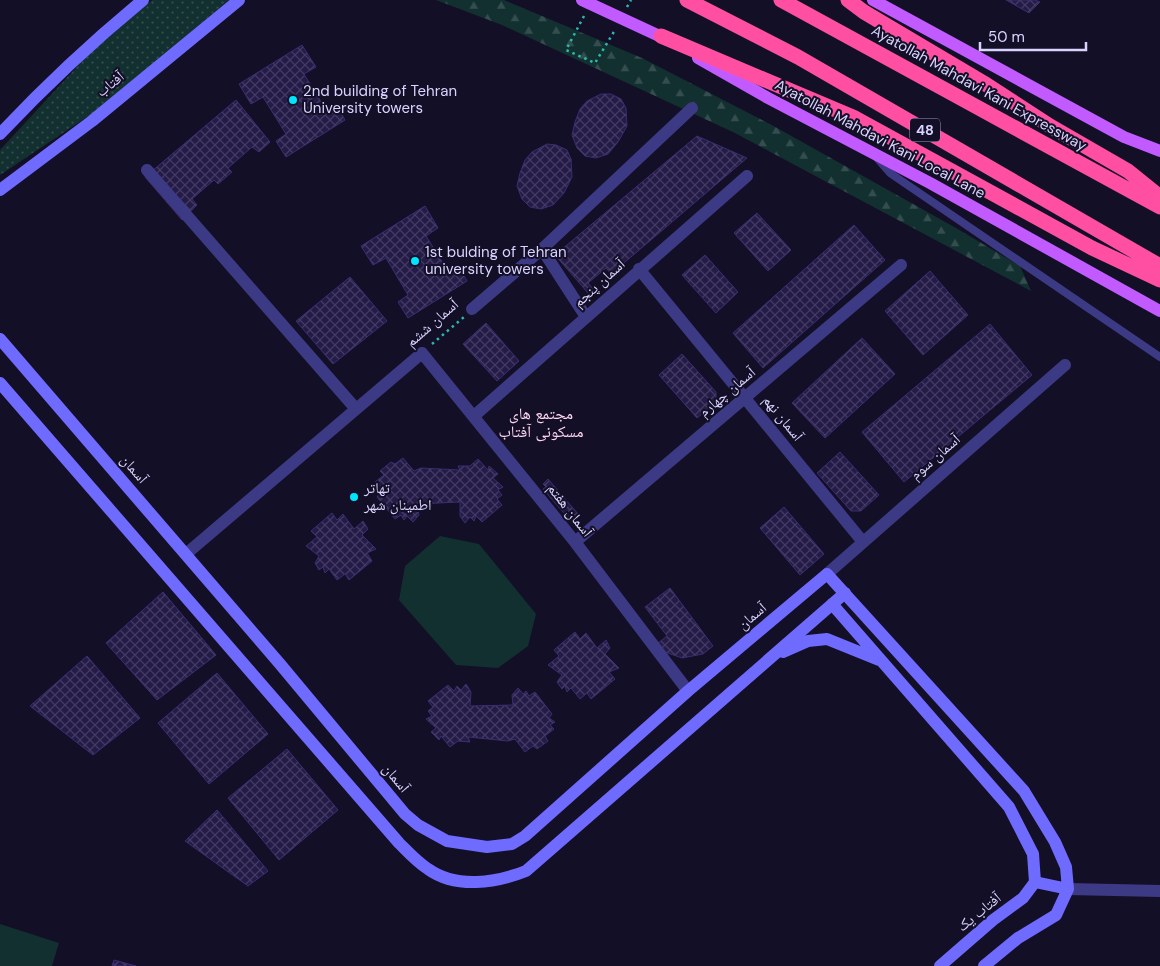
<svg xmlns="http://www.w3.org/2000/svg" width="1160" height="966" viewBox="0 0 1160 966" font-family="'DM Sans','Noto Naskh Arabic',sans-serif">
<defs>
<pattern id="forest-firs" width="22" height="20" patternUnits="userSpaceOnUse" patternTransform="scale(1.25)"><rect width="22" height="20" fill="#12302f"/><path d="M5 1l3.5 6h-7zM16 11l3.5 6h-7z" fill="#344d4e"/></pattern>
<pattern id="garden-dots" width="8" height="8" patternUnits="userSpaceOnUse" patternTransform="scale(1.25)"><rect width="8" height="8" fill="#12302f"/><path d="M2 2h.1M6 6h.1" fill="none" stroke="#344d4e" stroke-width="1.8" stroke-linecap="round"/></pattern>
<pattern id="building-cross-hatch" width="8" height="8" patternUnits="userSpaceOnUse" patternTransform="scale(1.25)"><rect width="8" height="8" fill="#241b47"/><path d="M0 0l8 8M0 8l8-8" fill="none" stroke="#433b63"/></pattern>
</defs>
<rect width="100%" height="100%" fill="#130f26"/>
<path fill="#12302f" d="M 440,536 L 479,544 L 536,614 L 528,646 L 498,668 L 456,665 L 399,600 L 405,566 Z
M 0,924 L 59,943 L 52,966 L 0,966 Z"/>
<path fill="url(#forest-firs)" d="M 436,0 L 504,0 L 642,58 L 770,124 L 956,228 L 1020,266 L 1031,291 L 735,133 L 502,25 Z"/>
<path fill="url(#garden-dots)" d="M 152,0 L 229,0 L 96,111 L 0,175 L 0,150 L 86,57 Z"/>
<path fill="url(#building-cross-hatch)" stroke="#3b2d73" d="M 1006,0 L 1035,0 L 1040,2 L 1029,13 Z
M 302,45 L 316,67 L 304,74 L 326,110 L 336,104 L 345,120 L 286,157 L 276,141 L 286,134 L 263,97 L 251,104 L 239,84 Z
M 601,94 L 611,94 L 621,99 L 626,108 L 627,126 L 618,142 L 608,154 L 596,158 L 585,156 L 577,148 L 572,135 L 575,122 L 580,109 L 587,101 Z
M 236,100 L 270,142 L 259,152 L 252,147 L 228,168 L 232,172 L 218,184 L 214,180 L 192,199 L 197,205 L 182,220 L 145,177 Z
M 697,136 L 747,158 L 611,274 L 606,268 L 588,283 L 593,289 L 588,293 L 555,255 Z
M 547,144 L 556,145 L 567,150 L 571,159 L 572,177 L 564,193 L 553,205 L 541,209 L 530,207 L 522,199 L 517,186 L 520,173 L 525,160 L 532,152 Z
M 425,206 L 438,228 L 426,236 L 448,271 L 458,265 L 467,281 L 408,318 L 398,302 L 408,295 L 386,258 L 373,265 L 361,246 Z
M 757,213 L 791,250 L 768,271 L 734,233 Z
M 854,225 L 885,260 L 763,368 L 733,333 Z
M 705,255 L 738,292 L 716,313 L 682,275 Z
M 930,271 L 968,315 L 923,355 L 885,311 Z
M 350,277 L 387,321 L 333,364 L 296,321 Z
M 486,323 L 519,361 L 497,381 L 463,344 Z
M 990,324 L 1032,375 L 904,482 L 862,432 Z
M 862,338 L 895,374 L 825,438 L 792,403 Z
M 682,354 L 716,392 L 716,402 L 697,418 L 659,375 Z
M 840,452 L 879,495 L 861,511 L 851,511 L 817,473 Z
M 403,458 L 414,471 L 421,468 L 460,470 L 458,466 L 470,466 L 478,459 L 488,470 L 489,466 L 498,474 L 493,478 L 503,487 L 498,490 L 502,495 L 497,499 L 502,505 L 482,522 L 476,516 L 474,521 L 470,517 L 465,523 L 460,516 L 460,502 L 417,504 L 419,515 L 413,522 L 407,516 L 404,520 L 401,515 L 395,519 L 377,497 L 380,493 L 375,490 L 379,487 L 375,482 L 384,475 L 380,471 L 391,462 L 395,464 Z
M 548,479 L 579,515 L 574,520 L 569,519 L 543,489 L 546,487 L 543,484 Z
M 784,507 L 824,554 L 800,575 L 760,528 Z
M 332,513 L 337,520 L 343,514 L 354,529 L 363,521 L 368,529 L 362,535 L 376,549 L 367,553 L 372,561 L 349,580 L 345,574 L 337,580 L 329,569 L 325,573 L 323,567 L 319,570 L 315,563 L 319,556 L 306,546 L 317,537 L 311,531 Z
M 670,588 L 713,646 L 703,654 L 682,658 L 662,651 L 657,644 L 667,636 L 645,607 Z
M 163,592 L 216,655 L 157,700 L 106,643 Z
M 575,632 L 580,639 L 586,633 L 597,648 L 606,640 L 610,648 L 605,654 L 619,668 L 609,672 L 615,679 L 591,699 L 587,693 L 580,699 L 571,688 L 567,692 L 565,686 L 562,689 L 557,682 L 562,675 L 548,665 L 559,656 L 554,650 Z
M 87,656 L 140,718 L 93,755 L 30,706 Z
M 217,673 L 268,734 L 209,784 L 158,723 Z
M 466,684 L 471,692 L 470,706 L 513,705 L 512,695 L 518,688 L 523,694 L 526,691 L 529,696 L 535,692 L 552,714 L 549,718 L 555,722 L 550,725 L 554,729 L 545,736 L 548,741 L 537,749 L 533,746 L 525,752 L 515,739 L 508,741 L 468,737 L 470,742 L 458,741 L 450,747 L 441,736 L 439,740 L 431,732 L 436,728 L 426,719 L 432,716 L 428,711 L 433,707 L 428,701 L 448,685 L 454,691 L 457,686 L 461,690 Z
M 287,749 L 338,810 L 279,860 L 228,798 Z
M 217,810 L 268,871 L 248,886 L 185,841 Z
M 114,960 L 136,966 L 112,966 Z"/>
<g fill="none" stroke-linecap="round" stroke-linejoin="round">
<path stroke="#2fb8b0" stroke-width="2.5" stroke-dasharray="2.5 4" stroke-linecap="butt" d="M 627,7 L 631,0
M 584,16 L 566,50 L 595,63 L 615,30
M 432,344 L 464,317"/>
<path stroke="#3d3a85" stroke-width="8" d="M 877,158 L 890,173 L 1160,357"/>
<path stroke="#3d3a85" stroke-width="12" d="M 147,170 L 356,409
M 542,249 L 586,317
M 639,269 L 863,542
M 472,309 L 542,249 L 692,108
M 474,416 L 747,176
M 575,542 L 901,265
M 186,554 L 422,353 L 575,542 L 688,691
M 827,574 L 1065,365
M 1068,889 L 1160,891"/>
<path stroke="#6f6bff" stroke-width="12" d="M 0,134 C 45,86 92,42 143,0
M 0,190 L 92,121 L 239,0
M 0,339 L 280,664 L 405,814 L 418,825 L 447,841 L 487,847 L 512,844 L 525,836 L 688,691 L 827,574 L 1024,791 L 1055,842 L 1066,867 L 1068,889 L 1056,915 L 1018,938 L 984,966
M 0,383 L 399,843 C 408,852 417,862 428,869 C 456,889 496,883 526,871 L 845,593
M 832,604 L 1009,807 L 1033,854 L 1035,882
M 783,652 L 808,641 L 827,639 L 879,660
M 1035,882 L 1068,889
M 940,966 L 993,920 L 1023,898 L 1035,882"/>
<path stroke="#c25bff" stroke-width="12" d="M 582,0 L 668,40
M 873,0 L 1124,137 L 1160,151
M 698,58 L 768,98 L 930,183 L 1160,311"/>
<path stroke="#ff4fa3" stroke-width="15" d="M 687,0 L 798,57 L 1160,266
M 781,0 C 908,68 1033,139 1160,207
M 848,0 L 864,12 L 987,85 L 1050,126 L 1128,171 L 1160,197
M 661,36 L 855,118 L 1092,248 L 1160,280"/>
</g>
<g fill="#00e5ff" stroke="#130f26" stroke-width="2">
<circle cx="293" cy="100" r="5"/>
<circle cx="415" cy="261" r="5"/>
<circle cx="354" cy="497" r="5"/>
</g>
<g text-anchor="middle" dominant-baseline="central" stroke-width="4" stroke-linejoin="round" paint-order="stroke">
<rect fill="#130f26" stroke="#9e99be" stroke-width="1" x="910" y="118.5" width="30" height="23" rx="4"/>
<g font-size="14" font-weight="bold" fill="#d9d4ff">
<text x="925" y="130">48</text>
</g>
<g font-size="15" fill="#d9d4ff" stroke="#130f26">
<text transform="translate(110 84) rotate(-39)">آفتاب</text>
<text transform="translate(979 88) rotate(29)">Ayatollah Mahdavi Kani Expressway</text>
<text transform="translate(880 139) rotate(28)">Ayatollah Mahdavi Kani Local Lane</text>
<text transform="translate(599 283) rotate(-42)">آسمان پنجم</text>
<text transform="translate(432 323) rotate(-41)">آسمان ششم</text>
<text transform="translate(727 392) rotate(-40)">آسمان چهارم</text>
<text transform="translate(783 418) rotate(51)">آسمان نهم</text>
<text transform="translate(935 457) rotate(-41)">آسمان سوم</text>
<text transform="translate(134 469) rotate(49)">آسمان</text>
<text transform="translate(570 510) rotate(52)">آسمان هفتم</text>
<text transform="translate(752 616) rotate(-40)">آسمان</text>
<text transform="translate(396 778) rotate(50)">آسمان</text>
<text transform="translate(979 912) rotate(-39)">آفتاب یک</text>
</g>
<g font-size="15" fill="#d9d4ff" stroke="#130f26" text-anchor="start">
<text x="303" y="91">2nd building of Tehran<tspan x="303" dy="17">University towers</tspan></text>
<text x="425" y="252">1st bulding of Tehran<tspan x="425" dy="17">university towers</tspan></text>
<text x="364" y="488">تهاتر<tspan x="364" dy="17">اطمینان شهر</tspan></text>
</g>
<g font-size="16" fill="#ffd6f0" stroke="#130f26">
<text x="541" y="413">مجتمع های<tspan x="541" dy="18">مسکونی آفتاب</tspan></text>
</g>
</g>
<path d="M980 42v8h106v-8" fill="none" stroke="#d9d4ff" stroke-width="2.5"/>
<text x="988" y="42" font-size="15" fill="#d9d4ff" stroke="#130f26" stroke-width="4" paint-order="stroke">50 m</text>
</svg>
